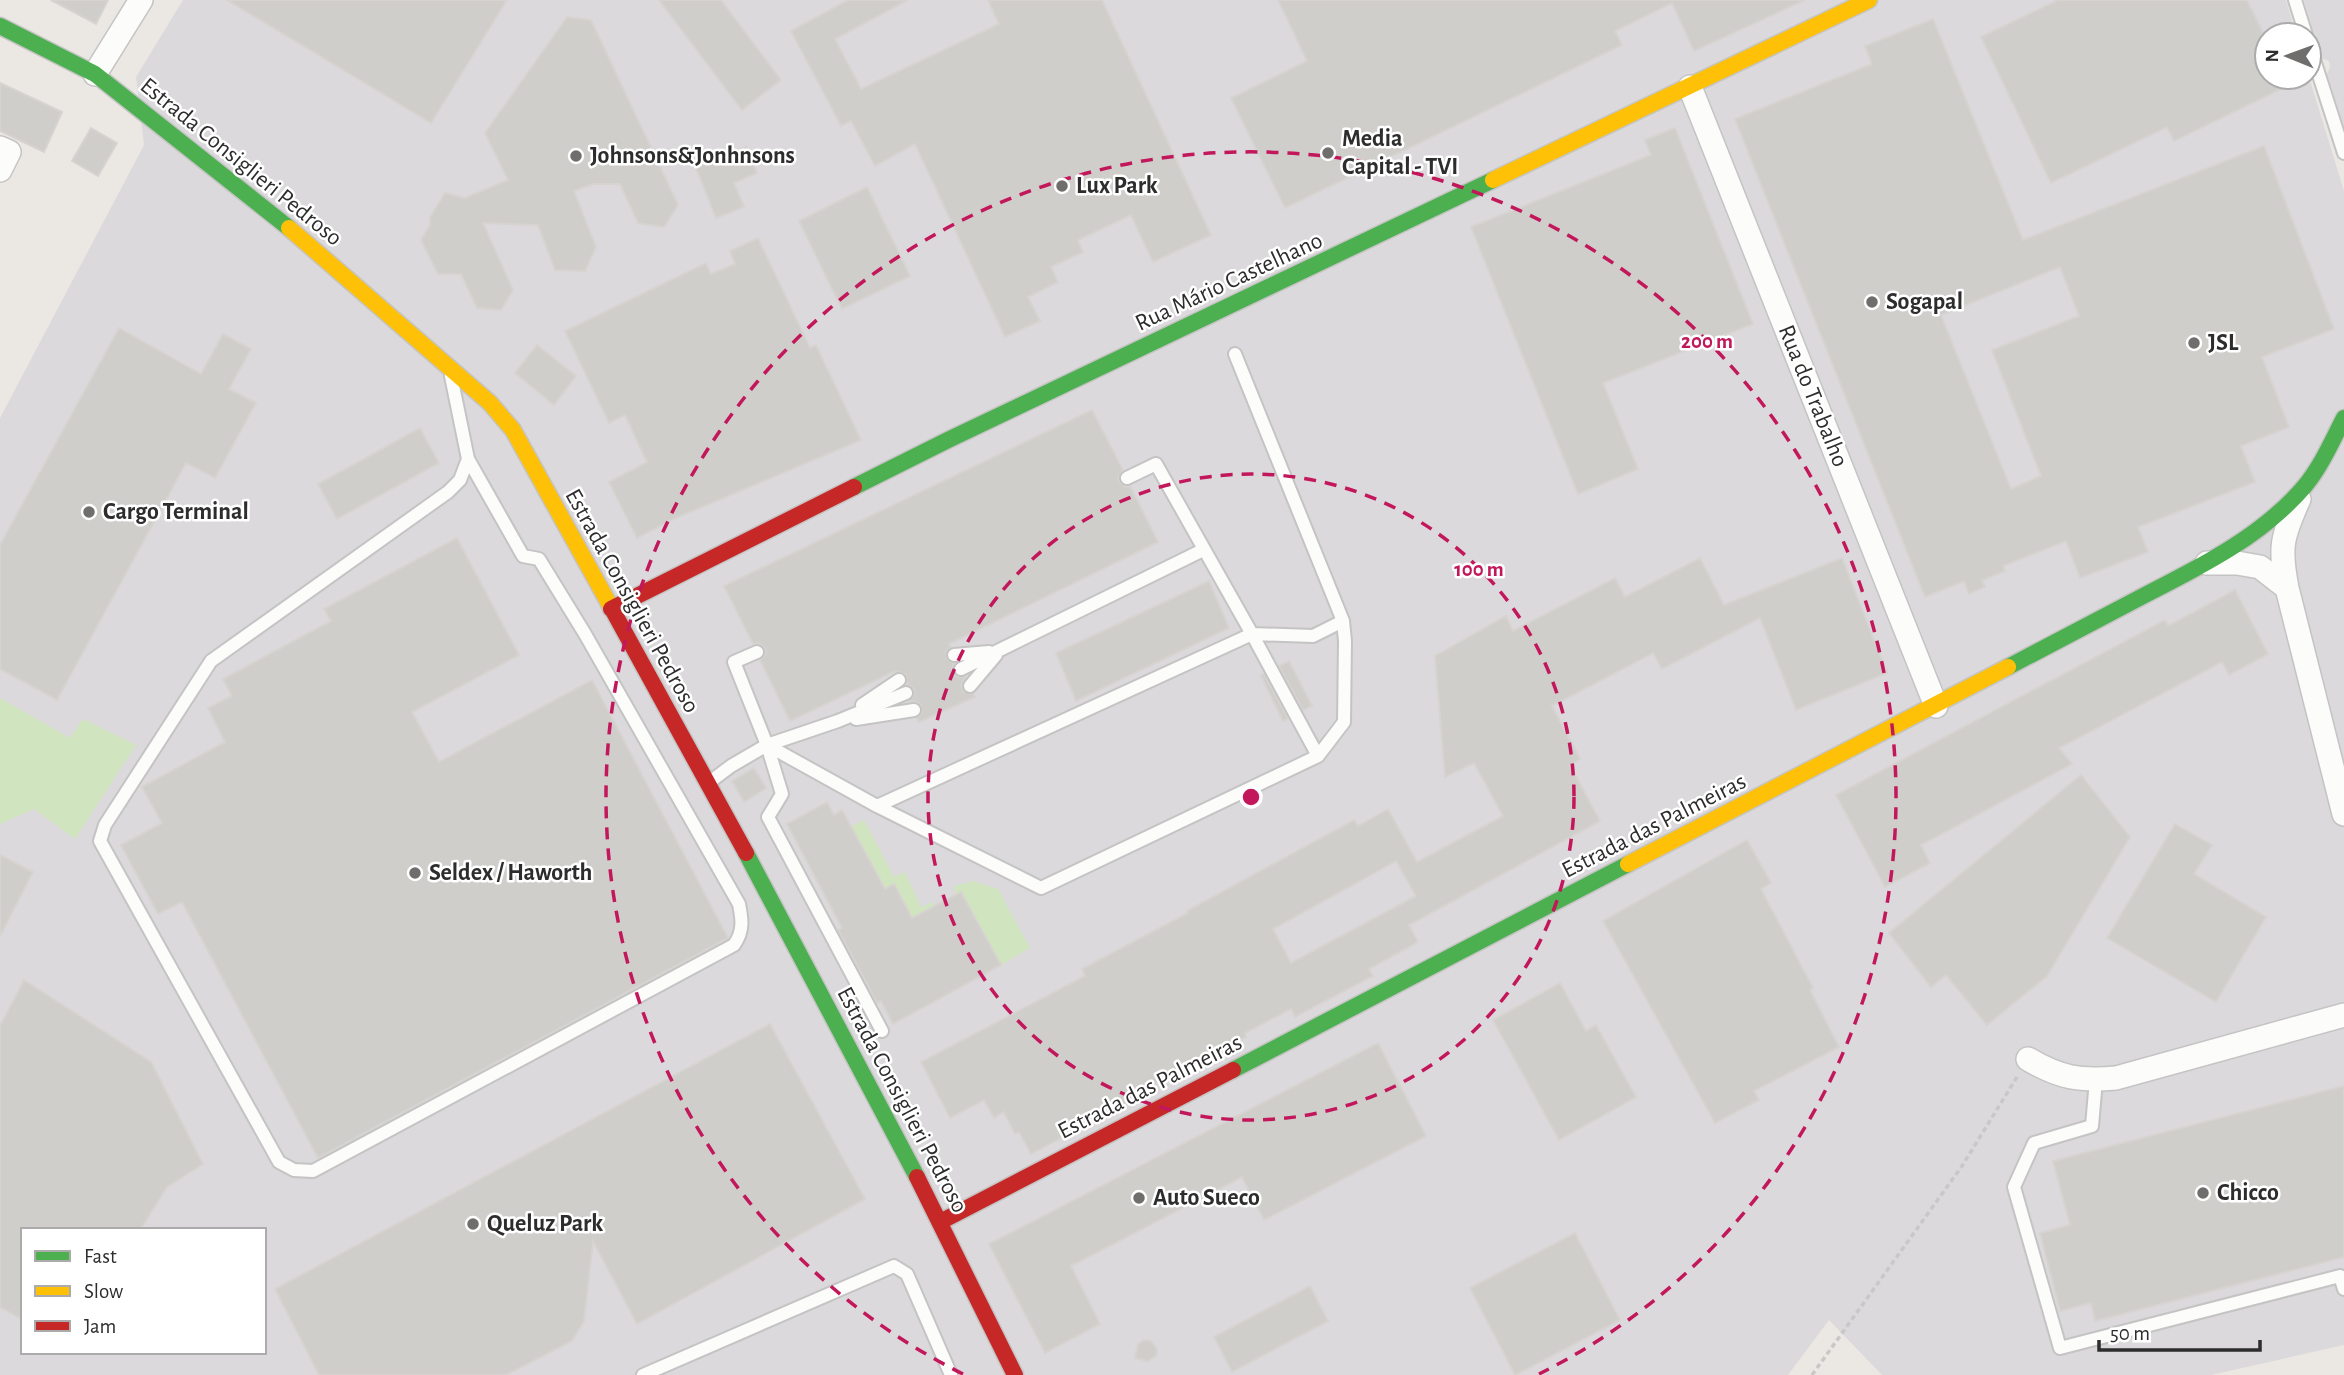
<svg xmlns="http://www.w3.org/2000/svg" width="2344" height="1375" viewBox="0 0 2344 1375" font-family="'Alegreya Sans',sans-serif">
<rect width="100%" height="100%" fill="#ebe8e4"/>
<path fill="#dbd9db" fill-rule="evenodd" d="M 183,0 L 2286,0 L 2296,35 L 2267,35 L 2267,77 L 2309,77 L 2344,191 L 2344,1345 L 2211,1375 L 1882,1375 L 1829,1320 L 1788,1375 L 0,1375 L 0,418 L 144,145 L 136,77 ZM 23,1230 L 264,1230 L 264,1352 L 23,1352 Z
M 2304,0 L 2344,0 L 2344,127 L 2327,74 L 2330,67 L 2329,61 L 2321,58 Z"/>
<path fill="#d0e5bf" d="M 0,698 L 70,738 L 83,719 L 136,745 L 75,839 L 34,809 L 2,823 L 0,826 Z
M 864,820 L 894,877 L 905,872 L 921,907 L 933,902 L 935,906 L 912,918 L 894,884 L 885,889 L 851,827 Z
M 973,881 L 998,889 L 1030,948 L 1001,965 L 961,892 L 955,895 L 954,886 Z"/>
<path fill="#d0cecb" stroke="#d6d3d0" stroke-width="2" fill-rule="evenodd" d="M 51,0 L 108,0 L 96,24 Z
M 227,0 L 507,0 L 431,123 Z
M 659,0 L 721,0 L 781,80 L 742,110 Z
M 848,0 L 908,0 L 835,39 L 861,89 L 999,24 L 988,0 L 1102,0 L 1211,235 L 1153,262 L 1131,215 L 1078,240 L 1083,252 L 1051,267 L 1058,282 L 1028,297 L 1040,321 L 1005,337 L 915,144 L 875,166 L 851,121 L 841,126 L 791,31 Z
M 1278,0 L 1805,0 L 1694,51 L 1672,3 L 1615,31 L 1622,45 L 1285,208 L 1231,98 L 1307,61 Z
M 2058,0 L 2247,0 L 2267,41 L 2267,77 L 2306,77 L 2174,141 L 2167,127 L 2051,183 L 1981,37 Z
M 567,17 L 591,20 L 678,205 L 664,227 L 638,223 L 620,184 L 593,184 L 574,191 L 596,247 L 585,271 L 555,270 L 538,225 L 483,223 L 513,290 L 501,310 L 477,308 L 461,274 L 438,274 L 421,240 L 430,225 L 430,217 L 445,193 L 465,198 L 508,180 L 485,133 Z
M 1933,19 L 2023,240 L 2264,146 L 2334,329 L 2262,357 L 2289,427 L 2241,446 L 2255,482 L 2138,527 L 2148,552 L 2080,578 L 2066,541 L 2003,566 L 2005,571 L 1982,580 L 1985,587 L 1969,594 L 1964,581 L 1925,597 L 1735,119 L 1872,64 L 1865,46 ZM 2060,267 L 2079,316 L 1992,350 L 2041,476 L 2011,489 L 1941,315 Z
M 0,83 L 62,112 L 44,152 L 0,131 Z
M 91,128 L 117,143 L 98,176 L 72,161 Z
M 1675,128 L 1753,324 L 1603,383 L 1638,469 L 1578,494 L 1471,227 L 1651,155 L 1645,140 Z
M 746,147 L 757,173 L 734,183 L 744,207 L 716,218 L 696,168 Z
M 867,187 L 910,276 L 842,309 L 799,221 Z
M 758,238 L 810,348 L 816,345 L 861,440 L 676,518 L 637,538 L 609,482 L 647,462 L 625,415 L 609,423 L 565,331 L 706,263 L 711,274 L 735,264 L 730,251 Z
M 119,328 L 201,374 L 223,334 L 251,349 L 229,389 L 256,403 L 215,478 L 186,463 L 57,700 L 0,669 L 0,545 Z
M 537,345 L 576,376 L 554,405 L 515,373 Z
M 1092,410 L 1123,470 L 1118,477 L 1119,482 L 1126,487 L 1130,486 L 1158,542 L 949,644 L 951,647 L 946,652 L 947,659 L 954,664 L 952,669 L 956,676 L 965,677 L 961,685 L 964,692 L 973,694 L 975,697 L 919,722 L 917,718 L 922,712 L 921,705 L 916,702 L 909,701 L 914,695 L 914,689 L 907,684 L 906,675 L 895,671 L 790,721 L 760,660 L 766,654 L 765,648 L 759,643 L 753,644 L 724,586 Z
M 420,428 L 439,463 L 337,519 L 318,484 Z
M 457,538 L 519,655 L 412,712 L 439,762 L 592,680 L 728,938 L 318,1158 L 182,902 L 158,914 L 121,845 L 162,823 L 142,787 L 225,742 L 208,708 L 232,696 L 223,679 L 331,621 L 324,609 Z
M 1700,558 L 1724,605 L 1842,558 L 1887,673 L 1796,710 L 1760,618 L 1662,669 L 1653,653 L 1552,706 L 1580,759 L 1570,765 L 1600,821 L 1409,925 L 1418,942 L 1369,969 L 1373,976 L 1295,1017 L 1291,1009 L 1245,1033 L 1246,1037 L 1128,1098 L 1130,1102 L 1031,1154 L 1019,1132 L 1015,1134 L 1004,1112 L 994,1118 L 984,1100 L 950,1118 L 921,1062 L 1085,976 L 1082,969 L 1188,913 L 1187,911 L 1354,820 L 1358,826 L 1388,809 L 1417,862 L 1503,816 L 1474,763 L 1445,777 L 1435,656 L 1506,616 L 1513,631 L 1615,578 L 1625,597 ZM 1396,861 L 1416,896 L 1291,963 L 1273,929 Z
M 1209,581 L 1229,628 L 1076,701 L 1056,653 Z
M 2235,590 L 2268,654 L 2229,675 L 2222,662 L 2059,748 L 2072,764 L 1921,845 L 1930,863 L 1885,887 L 1836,795 L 2165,620 L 2168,626 Z
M 1289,661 L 1312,706 L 1303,710 L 1279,666 Z
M 1264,674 L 1288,718 L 1283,721 L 1261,676 Z
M 754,768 L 766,788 L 744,802 L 732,781 Z
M 2081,775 L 2130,837 L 2047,976 L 1987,1025 L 1946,975 L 1931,987 L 1889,933 Z
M 827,802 L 834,815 L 842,810 L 885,889 L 894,884 L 912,918 L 961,892 L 1001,965 L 893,1024 L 881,1001 L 877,1003 L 838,930 L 842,928 L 787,824 Z
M 2175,824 L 2212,845 L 2194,874 L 2266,917 L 2216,1002 L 2107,938 Z
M 1747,840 L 1771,883 L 1761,889 L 1813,988 L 1810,990 L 1839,1047 L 1754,1091 L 1759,1100 L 1715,1123 L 1603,921 Z
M 0,855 L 33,872 L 0,936 Z
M 24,980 L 151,1062 L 203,1164 L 167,1187 L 140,1230 L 23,1230 L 23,1320 L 0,1307 L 0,1026 Z
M 1560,983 L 1586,1031 L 1596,1025 L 1636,1097 L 1559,1140 L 1493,1020 Z
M 770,1024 L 865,1199 L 637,1324 L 593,1241 L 584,1321 L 572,1341 L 506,1375 L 319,1375 L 275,1289 Z
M 1378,1043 L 1426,1136 L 1264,1220 L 1242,1177 L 1071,1266 L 1100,1324 L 1045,1353 L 989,1244 Z
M 2344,1086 L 2344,1257 L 2095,1321 L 2091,1303 L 2060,1311 L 2040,1233 L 2070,1225 L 2053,1161 Z
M 1575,1233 L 1620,1320 L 1515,1375 L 1470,1288 Z
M 1310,1286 L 1328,1321 L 1232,1372 L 1214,1337 Z
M 1144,1340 L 1151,1341 L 1157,1349 L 1156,1356 L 1148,1361 L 1135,1358 L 1138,1344 Z"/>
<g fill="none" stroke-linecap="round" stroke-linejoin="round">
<g stroke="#c5c4c4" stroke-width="16">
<path id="lane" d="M 2295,0 L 2306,35
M 2309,44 L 2344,153
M 451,376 L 468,459 L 460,480 L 448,492 L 211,661 L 105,825 L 100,841 L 279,1162 L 294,1170 L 313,1171 L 734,945 C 744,931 742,919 739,904 L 585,634 L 539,559 L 523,556 L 468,459
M 1127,478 L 1156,464 L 1252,634 L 1318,756
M 757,652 L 734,662 L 767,745 L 782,794 L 768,817 L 882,1031
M 954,655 L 989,652
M 961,669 L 1203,550
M 970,686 L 996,655
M 862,705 L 899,680
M 856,719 L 914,710
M 767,745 L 877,806 L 1041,888 L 1318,756 L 1344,722 L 1345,641 L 1343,621 L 1235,354
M 707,784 L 731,766 L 767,745 L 838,721 L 906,693
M 877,806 L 1252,634 L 1313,636 L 1343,621
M 2096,1080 L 2092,1126 L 2034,1143 L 2014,1187 L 2060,1348 L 2340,1276 L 2344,1289
M 643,1375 L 894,1266 L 907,1274 L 951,1375"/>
</g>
<g stroke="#c5c4c4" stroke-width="26">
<path id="street" d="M 95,74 L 141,0
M 1690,87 L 1936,706
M 0,148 L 9,152 L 0,170
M 2299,499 C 2282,537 2279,547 2287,588 L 2344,814
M 2207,563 L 2237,563 L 2260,567 L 2287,588
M 2028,1059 C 2060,1078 2079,1081 2116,1078 L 2344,1015"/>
</g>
<g stroke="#c5c4c4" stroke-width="19">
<path id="fast" d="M 0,26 L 95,74 L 289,228
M 854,487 L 950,439 L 1493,180
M 2008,667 C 2054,643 2100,619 2145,595 C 2202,566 2262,536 2304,487 C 2321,467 2332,441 2344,418
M 746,853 L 917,1177
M 1233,1070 L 1628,864"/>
</g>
<g stroke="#c5c4c4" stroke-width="19">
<path id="slow" d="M 1493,180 L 1869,0
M 289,228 L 490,403 L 513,430 L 612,609
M 1628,864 L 2008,667"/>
</g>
<g stroke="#c5c4c4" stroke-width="19">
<path id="jam" d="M 611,609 L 854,487
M 612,609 L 746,853
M 917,1177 L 1015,1375
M 940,1222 L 1233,1070"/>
</g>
<path stroke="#c8c8c8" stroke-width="3.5" stroke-dasharray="5 3.5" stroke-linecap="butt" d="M 1812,1375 L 1962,1166 L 2017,1077"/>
<use href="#lane" stroke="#fcfcfb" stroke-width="12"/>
<use href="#street" stroke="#fcfcfb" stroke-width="23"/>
<use href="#fast" stroke="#4caf50" stroke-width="16"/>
<use href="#slow" stroke="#ffc107" stroke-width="16"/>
<use href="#jam" stroke="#c62828" stroke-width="16"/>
</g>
<g fill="none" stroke="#c2185b" stroke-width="3.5" stroke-dasharray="12 9">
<circle cx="1251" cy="797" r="323"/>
<path d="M963 1374A645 645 0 1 1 1539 1374"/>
</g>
<g fill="#706e6d" stroke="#fff" stroke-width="2.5">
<circle cx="1328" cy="153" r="7"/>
<circle cx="576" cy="156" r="7"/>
<circle cx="1062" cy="186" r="7"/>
<circle cx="1872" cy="302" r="7"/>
<circle cx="2194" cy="343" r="7"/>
<circle cx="89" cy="512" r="7"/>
<circle cx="415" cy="873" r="7"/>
<circle cx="2203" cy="1193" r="7"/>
<circle cx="1139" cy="1198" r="7"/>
<circle cx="473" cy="1224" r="7"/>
</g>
<g text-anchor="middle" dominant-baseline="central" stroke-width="5" stroke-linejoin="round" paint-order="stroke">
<g font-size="24" font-weight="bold" fill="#2d2d2d" stroke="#fff" text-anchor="start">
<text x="1342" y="139">Media<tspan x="1342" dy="28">Capital - TVI</tspan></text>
<text x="590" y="156">Johnsons&amp;Jonhnsons</text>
<text x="1076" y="186">Lux Park</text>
<text x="1886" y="302">Sogapal</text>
<text x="2208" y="343">JSL</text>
<text x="103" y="512">Cargo Terminal</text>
<text x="429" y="873">Seldex / Haworth</text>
<text x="2217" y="1193">Chicco</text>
<text x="1153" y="1198">Auto Sueco</text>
<text x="487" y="1224">Queluz Park</text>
</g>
<g font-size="24" fill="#2d2d2d" stroke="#fff">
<text transform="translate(241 162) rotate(39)">Estrada Consiglieri Pedroso</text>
<text transform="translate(1229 282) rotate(-25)">Rua Mário Castelhano</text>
<text transform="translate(1813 396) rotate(68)">Rua do Trabalho</text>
<text transform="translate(632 601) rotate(61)">Estrada Consiglieri Pedroso</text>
<text transform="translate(1654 826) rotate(-27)">Estrada das Palmeiras</text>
<text transform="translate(1150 1087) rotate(-27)">Estrada das Palmeiras</text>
<text transform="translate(902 1100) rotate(62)">Estrada Consiglieri Pedroso</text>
</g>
</g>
<circle cx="1251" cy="797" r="10" fill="#c2185b" stroke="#fff" stroke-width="3.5"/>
<g font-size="21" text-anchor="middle" font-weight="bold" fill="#c2185b" stroke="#fff" stroke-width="5" stroke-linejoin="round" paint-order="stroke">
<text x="1707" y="348">200 m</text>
<text x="1479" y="576">100 m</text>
</g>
<rect x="21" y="1228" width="245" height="126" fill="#ffffff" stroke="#ababab" stroke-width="2"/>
<rect x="35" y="1251" width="35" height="10" fill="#4caf50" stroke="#ababab" stroke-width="2"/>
<text x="84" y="1263" font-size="21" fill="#2d2d2d">Fast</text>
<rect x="35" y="1286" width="35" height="10" fill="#ffc107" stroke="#ababab" stroke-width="2"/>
<text x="84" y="1298" font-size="21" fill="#2d2d2d">Slow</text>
<rect x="35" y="1321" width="35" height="10" fill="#c62828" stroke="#ababab" stroke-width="2"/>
<text x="84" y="1333" font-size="21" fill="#2d2d2d">Jam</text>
<g transform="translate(2288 56) rotate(271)"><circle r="33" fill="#ffffff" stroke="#ababab" stroke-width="2"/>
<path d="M0-5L12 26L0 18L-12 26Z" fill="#706e6d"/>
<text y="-10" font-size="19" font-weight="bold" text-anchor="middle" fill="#2d2d2d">N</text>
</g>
<path d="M2099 1340v10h161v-10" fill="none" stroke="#2d2d2d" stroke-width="3.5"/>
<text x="2110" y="1340" font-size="21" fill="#2d2d2d" stroke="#ffffff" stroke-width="5" paint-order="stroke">50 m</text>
</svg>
